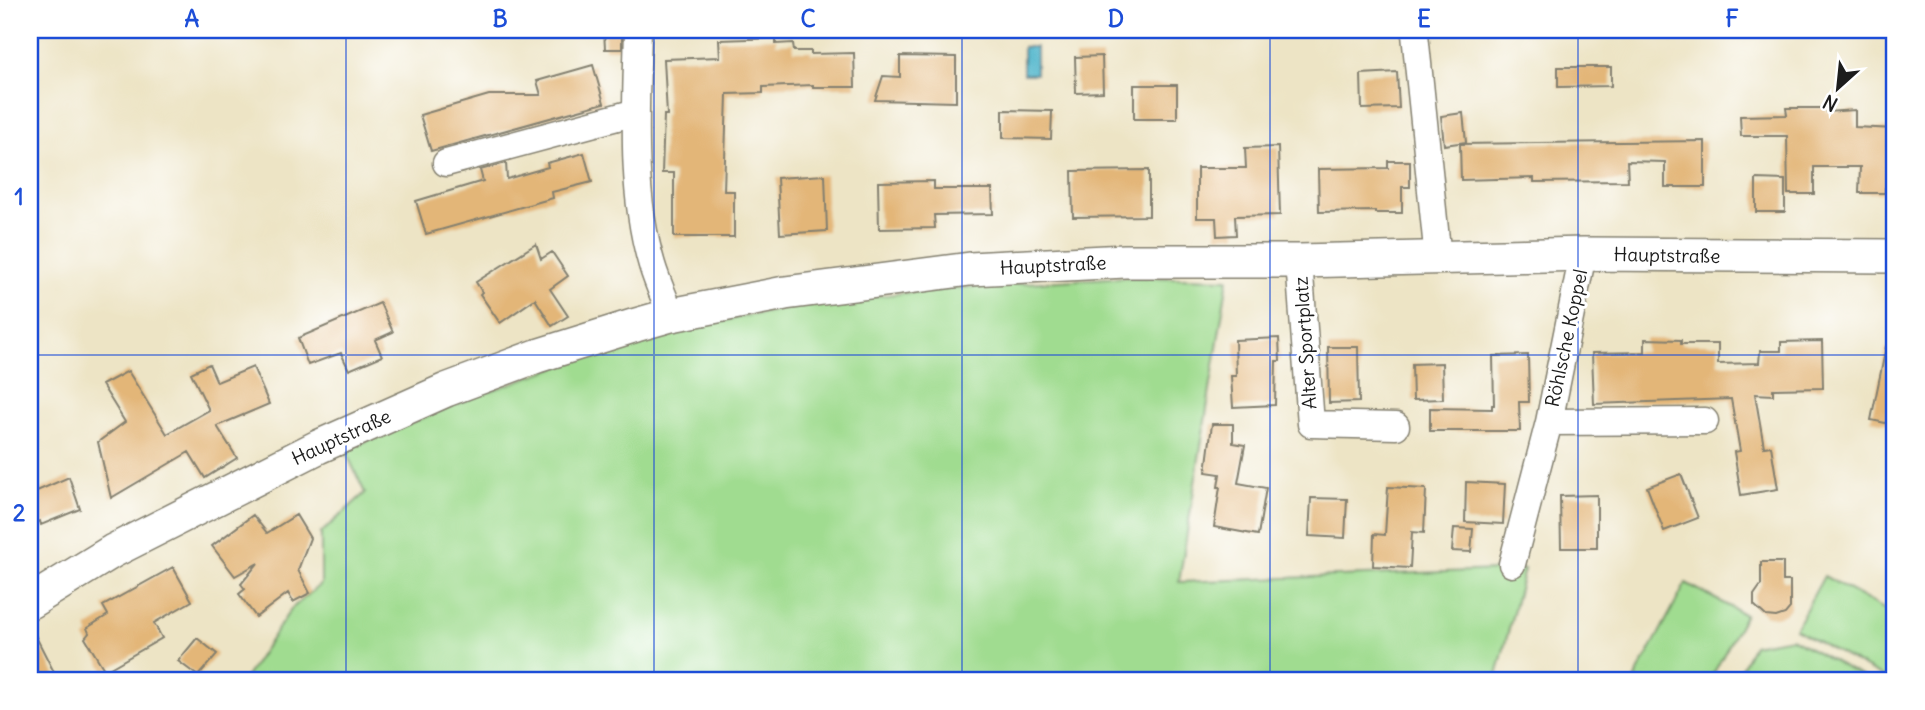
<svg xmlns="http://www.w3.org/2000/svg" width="1925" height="710" viewBox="0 0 1925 710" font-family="Delius,sans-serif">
<rect width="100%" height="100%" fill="#fff"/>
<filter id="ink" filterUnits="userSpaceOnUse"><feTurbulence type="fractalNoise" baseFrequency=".0143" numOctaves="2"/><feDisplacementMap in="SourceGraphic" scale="14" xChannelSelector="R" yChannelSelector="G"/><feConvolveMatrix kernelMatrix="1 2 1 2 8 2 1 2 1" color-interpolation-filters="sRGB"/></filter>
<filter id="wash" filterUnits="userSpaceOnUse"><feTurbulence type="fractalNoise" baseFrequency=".00686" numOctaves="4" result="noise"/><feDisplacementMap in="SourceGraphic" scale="28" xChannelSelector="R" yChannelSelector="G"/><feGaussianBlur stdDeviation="1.57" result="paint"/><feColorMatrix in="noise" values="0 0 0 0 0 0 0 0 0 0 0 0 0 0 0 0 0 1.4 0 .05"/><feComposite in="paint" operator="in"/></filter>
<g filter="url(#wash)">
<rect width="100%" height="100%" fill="#ede4c5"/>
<path fill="#a0dc90" stroke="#5e7c56" stroke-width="2" d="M 1126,277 L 1228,279 L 1179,582 L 1524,569 L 1496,680 L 244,680 L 291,609 L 321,584 L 321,533 L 365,493 L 345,450 C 453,405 561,360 674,332 C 821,295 975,285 1126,277 Z
M 1824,576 L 1895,615 L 1895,680 L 1888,680 L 1795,629 Z
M 1686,583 L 1745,615 L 1710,680 L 1634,680 Z
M 1791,638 L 1868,680 L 1735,680 L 1753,645 Z"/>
<path fill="#4cb4ca" stroke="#346873" stroke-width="2" d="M 1023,47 L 1036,47 L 1036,74 L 1023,74 Z"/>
<g id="blocks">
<path fill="#e3b678" d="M 604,30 L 622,30 L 622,49 L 605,49 Z
M 776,38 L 776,44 L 793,43 L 794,51 L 811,51 L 811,54 L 854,53 L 855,87 L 813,87 L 813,85 L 763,87 L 763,93 L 727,94 L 724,191 L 734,191 L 734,237 L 674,237 L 674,173 L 662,173 L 664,115 L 667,115 L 664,59 L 720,57 L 719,40 Z
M 900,56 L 956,57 L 956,102 L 875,100 L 883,76 L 900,77 Z
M 1102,56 L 1103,92 L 1076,93 L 1075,57 Z
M 593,65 L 604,103 L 431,151 L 420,115 L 489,95 L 541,95 L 537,81 Z
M 1558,67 L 1611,67 L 1611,86 L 1558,87 Z
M 1397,72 L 1399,108 L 1362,109 L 1361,74 Z
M 1134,85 L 1177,85 L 1177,119 L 1134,119 Z
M 1786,108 L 1826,108 L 1826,112 L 1855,110 L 1855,127 L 1895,129 L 1895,188 L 1885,188 L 1885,193 L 1859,193 L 1860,167 L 1814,167 L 1814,194 L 1788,194 L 1787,136 L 1741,136 L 1740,116 L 1787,115 Z
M 1003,110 L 1052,111 L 1051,139 L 1003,138 Z
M 1463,113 L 1466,142 L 1444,145 L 1441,116 Z
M 1705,141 L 1705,187 L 1665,187 L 1665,162 L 1627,161 L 1628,181 L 1534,182 L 1534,178 L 1461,180 L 1460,144 Z
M 1278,147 L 1280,215 L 1235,216 L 1236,235 L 1217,236 L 1216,218 L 1197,218 L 1197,168 L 1246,168 L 1245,148 Z
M 584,153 L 592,182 L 552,192 L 553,198 L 426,234 L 416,201 L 483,181 L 480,170 L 506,163 L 507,179 L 548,167 L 547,163 Z
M 1388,161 L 1410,161 L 1410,187 L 1402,187 L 1402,213 L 1375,213 L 1375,211 L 1319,212 L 1318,169 L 1388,168 Z
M 1149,170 L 1149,216 L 1073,217 L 1072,171 Z
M 825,175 L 827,231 L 780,234 L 777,178 Z
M 1756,179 L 1785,180 L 1785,212 L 1756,212 Z
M 934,181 L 934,189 L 992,189 L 993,214 L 934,215 L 935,228 L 879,229 L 878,182 Z
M 536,244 L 541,259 L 552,252 L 568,276 L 550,289 L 568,316 L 552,326 L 535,299 L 500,323 L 480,294 L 482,292 L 476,282 Z
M 380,303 L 393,332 L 375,340 L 382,356 L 349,370 L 341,353 L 308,365 L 298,338 Z
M 1279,338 L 1280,361 L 1276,361 L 1275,405 L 1233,407 L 1231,376 L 1236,376 L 1235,340 Z
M 1645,339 L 1681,340 L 1681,344 L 1718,344 L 1718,364 L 1759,363 L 1760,351 L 1781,351 L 1781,342 L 1822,341 L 1823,388 L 1773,389 L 1773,395 L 1755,394 L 1764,447 L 1771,446 L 1778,489 L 1741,495 L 1734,452 L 1740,451 L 1731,399 L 1594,404 L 1592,353 L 1645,352 Z
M 1328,347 L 1358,347 L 1359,402 L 1329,403 Z
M 1886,347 L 1895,348 L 1895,425 L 1871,420 Z
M 1528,355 L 1529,402 L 1519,402 L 1520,431 L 1430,431 L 1430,408 L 1492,409 L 1492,405 L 1494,405 L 1493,356 Z
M 1442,363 L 1443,399 L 1413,400 L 1412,364 Z
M 209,364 L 217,382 L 253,367 L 269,404 L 217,426 L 237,458 L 205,478 L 189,452 L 111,498 L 98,442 L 125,422 L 102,385 L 128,371 L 167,434 L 209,410 L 191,373 Z
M 1212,424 L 1233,424 L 1233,443 L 1245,445 L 1238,483 L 1266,488 L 1258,535 L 1214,527 L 1220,487 L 1218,487 L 1220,474 L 1206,472 Z
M 1681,474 L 1698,518 L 1664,531 L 1647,487 Z
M 69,477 L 80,509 L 41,525 L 40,521 L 30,525 L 30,494 Z
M 1466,482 L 1505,484 L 1503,524 L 1465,522 Z
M 1388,487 L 1426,489 L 1424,533 L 1412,532 L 1410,568 L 1373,566 L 1374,534 L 1385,535 Z
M 1597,495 L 1597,548 L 1561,548 L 1560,496 Z
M 1311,498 L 1347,499 L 1345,538 L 1309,536 Z
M 253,515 L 267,533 L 296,515 L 310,538 L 298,570 L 310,593 L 293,602 L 288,593 L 256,617 L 239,594 L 245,589 L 241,584 L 258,563 L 235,576 L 212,546 Z
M 1454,528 L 1473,529 L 1471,552 L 1452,551 Z
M 1761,562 L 1783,562 L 1783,581 L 1790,581 L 1790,608 L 1785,614 L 1776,617 L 1766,616 L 1754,605 L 1754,595 L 1761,585 Z
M 173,567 L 192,601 L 154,623 L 162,638 L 105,671 L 85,638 L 89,633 L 87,628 L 108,615 L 103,606 Z
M 30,625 L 58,680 L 30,680 Z
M 197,638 L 217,654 L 198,676 L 178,661 Z"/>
</g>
</g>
<g filter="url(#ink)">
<use href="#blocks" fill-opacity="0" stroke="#848070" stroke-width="2"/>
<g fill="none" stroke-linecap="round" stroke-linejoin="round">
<g stroke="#848070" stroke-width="29">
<path id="minor" d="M 638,30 C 636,105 630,192 652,265 C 657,282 665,299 671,315
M 1415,34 L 1438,259
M 446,163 L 636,112
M 1583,254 L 1549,422 L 1705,421
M 1299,261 L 1311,424 L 1396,426
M 1512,564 L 1549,422"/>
</g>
<g stroke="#848070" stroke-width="36">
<path id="major" d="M 30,602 L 113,551 L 318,447 L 446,390 L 537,356 L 636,325 L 671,315 L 785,293 L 970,269 L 1125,261 L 1299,261 L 1583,254 L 1895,256"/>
</g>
<use href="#minor" stroke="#fff" stroke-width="26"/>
<use href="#major" stroke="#fff" stroke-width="33"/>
</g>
</g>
<path fill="none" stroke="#1d4ed8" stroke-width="2" stroke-opacity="0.55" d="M 346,30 L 346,680M 654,30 L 654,680M 962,30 L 962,680M 1270,30 L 1270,680M 1578,30 L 1578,680M 30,355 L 1895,355"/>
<g text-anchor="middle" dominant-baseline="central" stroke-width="6" stroke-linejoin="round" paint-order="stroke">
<g font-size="19" fill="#1c1c1c" stroke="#fff">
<text transform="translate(1667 255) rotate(1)">Hauptstraße</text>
<text transform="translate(1053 265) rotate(-3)">Hauptstraße</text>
<text transform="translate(1566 338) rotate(-78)">Röhlsche Koppel</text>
<text transform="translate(1305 343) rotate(-94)">Alter Sportplatz</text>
<text transform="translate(341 437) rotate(-25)">Hauptstraße</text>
</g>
</g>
<rect width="1925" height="710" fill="none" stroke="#fff" stroke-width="77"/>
<g transform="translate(1838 88) rotate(207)" stroke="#ffffff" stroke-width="5" paint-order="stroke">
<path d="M0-5L12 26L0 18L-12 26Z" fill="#1c1c1c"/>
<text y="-10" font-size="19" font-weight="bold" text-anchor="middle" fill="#1c1c1c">N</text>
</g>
<rect x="38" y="38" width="1848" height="634" fill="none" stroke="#1d4ed8" stroke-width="2.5"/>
<g font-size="23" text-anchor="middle" font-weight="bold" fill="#1d4ed8">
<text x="192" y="27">A</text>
<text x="500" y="27">B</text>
<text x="808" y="27">C</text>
<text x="1116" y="27">D</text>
<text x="1424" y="27">E</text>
<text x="1732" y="27">F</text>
<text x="19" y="205">1</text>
<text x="19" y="521">2</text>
</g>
</svg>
